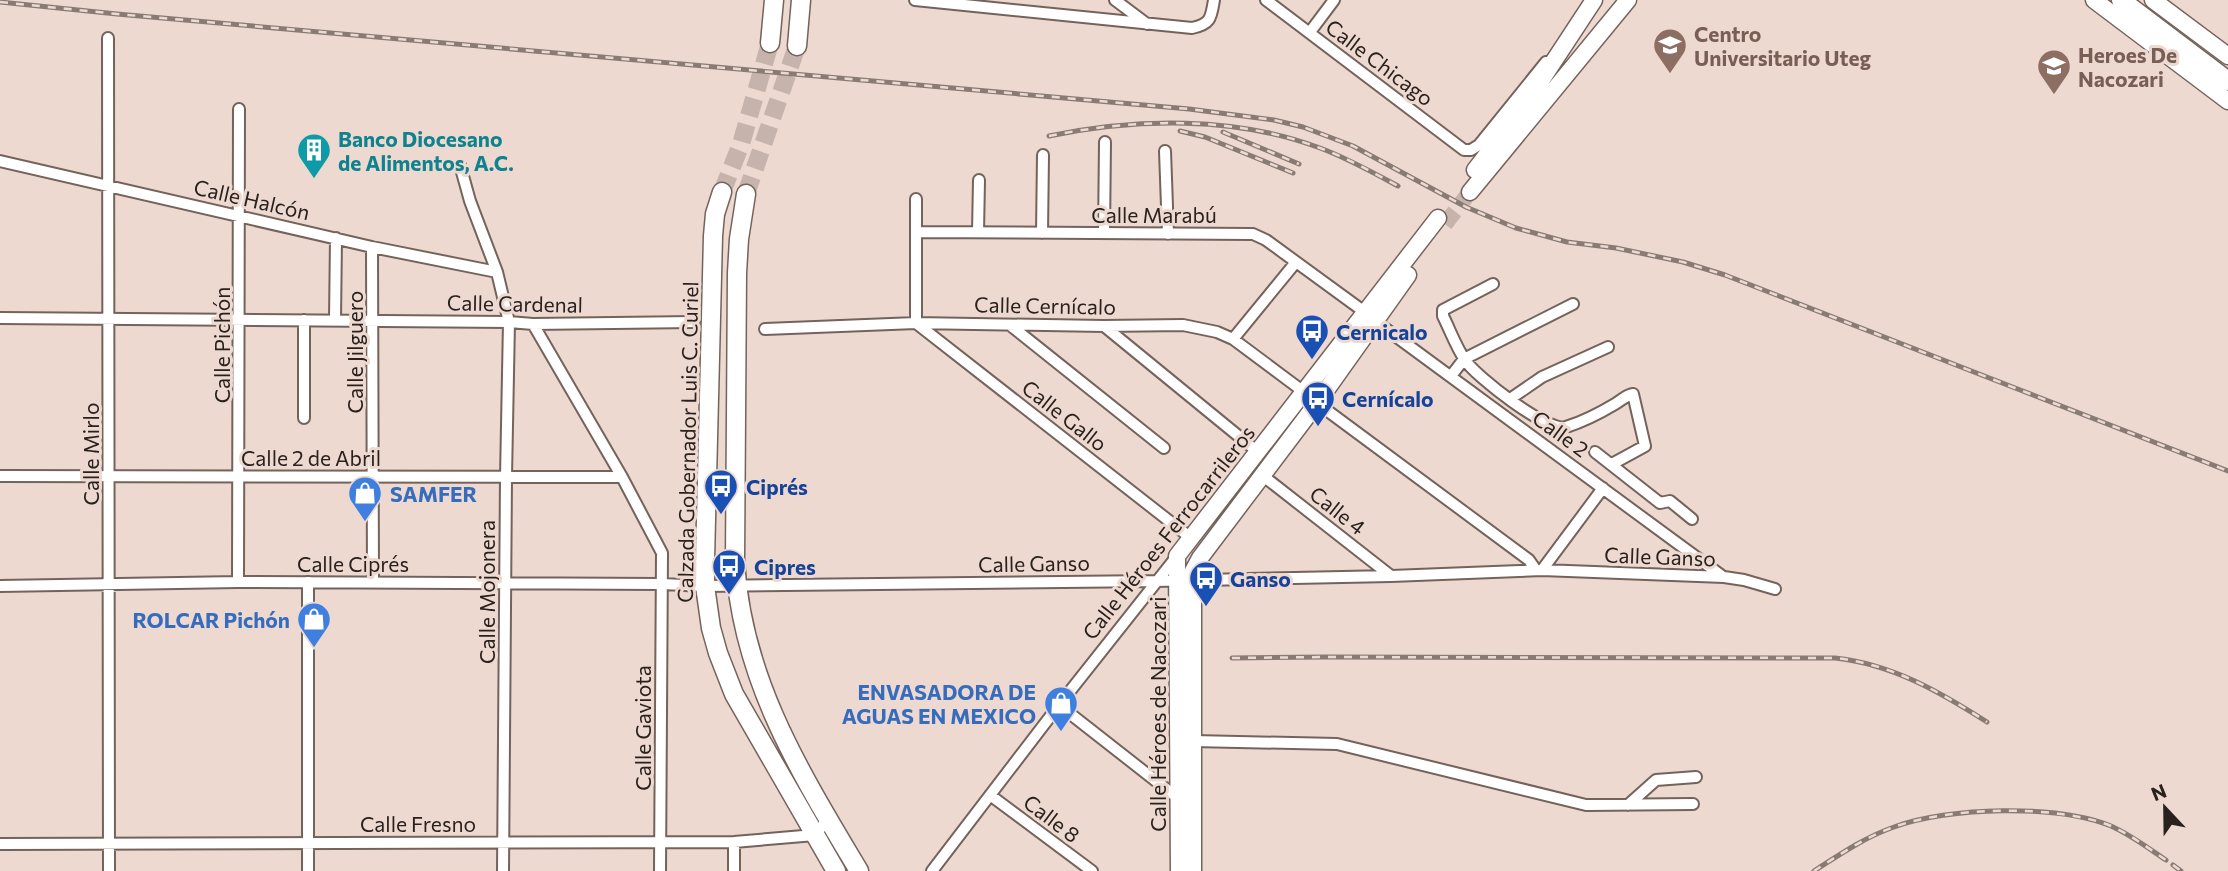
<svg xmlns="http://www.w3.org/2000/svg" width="2228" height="871" viewBox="0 0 2228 871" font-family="Commissioner,sans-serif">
<rect width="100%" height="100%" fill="#edd9d0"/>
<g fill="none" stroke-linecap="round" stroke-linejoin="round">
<path stroke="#c6b4ac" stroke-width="16" stroke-dasharray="16 8" stroke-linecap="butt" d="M 1445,224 L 1470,192"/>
<path stroke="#c6b4ac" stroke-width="18" stroke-dasharray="18 9" stroke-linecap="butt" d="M 722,192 L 741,144 L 770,43
M 746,194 L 797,46"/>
<g stroke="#74635b" stroke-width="14">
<path id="minor" d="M 915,0 L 1192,28 C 1211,24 1211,18 1214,0
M 1115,0 L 1147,24
M 1266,0 L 1464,150 L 1471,150 L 1479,145 L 1546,62
M 1310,32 L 1334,0
M 108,38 L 109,871
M 1165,151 L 1168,234
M 0,161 L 372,247 L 497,272
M 460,165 L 470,201 L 497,272 L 509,322 L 506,477 L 503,871
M 916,199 L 916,323 L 1191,538
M 916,232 L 1253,234 L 1266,240 L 1366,313
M 978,232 L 979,180
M 1042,233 L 1043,155
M 1104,233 L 1105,142
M 372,247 L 373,582
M 1493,284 L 1443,310 L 1443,316 C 1450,330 1456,347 1465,360 C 1475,376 1548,433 1566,427 C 1582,422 1600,413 1615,404 C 1622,400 1626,395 1633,394 L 1645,446 L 1612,464
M 0,318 L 509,322 L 533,324 L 694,322
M 304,320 L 304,418
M 335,320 L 336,238
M 1375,321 L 1722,576
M 533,324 L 622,477 L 662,553 L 660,871
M 1010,325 L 1164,448
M 1104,326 L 1258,452
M 765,329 L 916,323 L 1104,326 L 1183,325 L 1217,332 L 1233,339 L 1304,392
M 1233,339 L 1296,262
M 1451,376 L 1464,359 L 1573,304
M 1510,399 L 1542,377 L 1608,347
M 1317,403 L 1529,560 L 1536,570
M 1595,452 L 1660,503 L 1670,501 L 1692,519
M 1262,475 L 1391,576
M 0,476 L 622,477
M 1542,570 L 1603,488
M 238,582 L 239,109
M 0,586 L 238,582 L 662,584 L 705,586 L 1156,581 L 1391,576 L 1542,570 L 1724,577 L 1744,580 L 1775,589
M 1059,705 L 1179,799
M 1193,741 L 1337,744 L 1586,805 L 1693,804
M 990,795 L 1092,871
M 1628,805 L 1656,780 L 1696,777
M 0,844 L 734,842 L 815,835 L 828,819
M 308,871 L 308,582
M 734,871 L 734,842
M 932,871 L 1059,705 L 1177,556"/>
</g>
<g stroke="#74635b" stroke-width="19">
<path id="secondary" d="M 2094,0 L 2228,101
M 2153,0 L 2228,56
M 1475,170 L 1523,108 L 1594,0
M 1470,192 L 1628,0
M 1179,871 L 1177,556 L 1438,218
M 1193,871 L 1193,571 L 1200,558 L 1317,403 L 1408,275"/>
</g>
<g stroke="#74635b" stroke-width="21">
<path id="primary" d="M 2121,0 L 2228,81
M 770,43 L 774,0
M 797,46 L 801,0
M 722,192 L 715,214 L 713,236 L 705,560 L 705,586 L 711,628 L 718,653 L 734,694 L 836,871
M 746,194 L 739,239 L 737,273 L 735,560 C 741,678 800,772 859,871"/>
</g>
<use href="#minor" stroke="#fff" stroke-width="10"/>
<use href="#secondary" stroke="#fff" stroke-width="16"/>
<use href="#primary" stroke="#fff" stroke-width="18"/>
<g stroke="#887b74" stroke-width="5">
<path id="rail" d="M 0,2 L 117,14 L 1189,109 L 1274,120 L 1303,127 L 1353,146 L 1466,207 L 1516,228 L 1567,242 L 1616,248 L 1683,262 L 1725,275 L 2228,471
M 1180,131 L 1205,137 L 1293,173
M 1223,132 L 1299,164
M 1049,136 C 1137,118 1235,116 1320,148 C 1347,158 1372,172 1398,186
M 1232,658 L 1327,657 L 1835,658 C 1892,664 1940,692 1987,722
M 2173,865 L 2181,871
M 1814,871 C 1839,855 1865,837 1894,827 C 1948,807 2057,804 2111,826 C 2131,835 2148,848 2166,860"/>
</g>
<use href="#rail" stroke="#edd9d0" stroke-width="2.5" stroke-dasharray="8" stroke-linecap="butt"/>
</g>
<defs>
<g id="university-pin" transform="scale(1.75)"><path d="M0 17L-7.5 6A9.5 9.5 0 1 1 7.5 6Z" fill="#8d6e63" stroke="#edd9d0"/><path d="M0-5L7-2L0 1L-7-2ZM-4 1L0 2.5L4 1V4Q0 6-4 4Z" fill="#fff"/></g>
<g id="school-pin" transform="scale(1.75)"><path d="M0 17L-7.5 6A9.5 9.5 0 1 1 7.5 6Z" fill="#8d6e63" stroke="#edd9d0"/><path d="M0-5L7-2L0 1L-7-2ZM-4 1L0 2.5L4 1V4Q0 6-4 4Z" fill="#fff"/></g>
<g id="building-pin" transform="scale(1.75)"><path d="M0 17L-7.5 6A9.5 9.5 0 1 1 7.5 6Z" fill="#0f9aa8" stroke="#edd9d0"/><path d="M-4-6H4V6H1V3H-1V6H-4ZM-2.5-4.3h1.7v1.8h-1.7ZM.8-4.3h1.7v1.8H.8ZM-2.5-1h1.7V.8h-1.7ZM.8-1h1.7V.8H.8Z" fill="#fff"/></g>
<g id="bus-pin" transform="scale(1.75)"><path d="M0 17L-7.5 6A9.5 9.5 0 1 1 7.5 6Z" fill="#1a4fb4" stroke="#edd9d0"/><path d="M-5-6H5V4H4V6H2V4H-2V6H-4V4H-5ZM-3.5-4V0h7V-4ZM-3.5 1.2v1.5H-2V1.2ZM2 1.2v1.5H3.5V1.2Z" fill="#fff"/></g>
<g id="shop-pin" transform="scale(1.75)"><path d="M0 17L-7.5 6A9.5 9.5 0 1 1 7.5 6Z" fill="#3f7fe0" stroke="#edd9d0"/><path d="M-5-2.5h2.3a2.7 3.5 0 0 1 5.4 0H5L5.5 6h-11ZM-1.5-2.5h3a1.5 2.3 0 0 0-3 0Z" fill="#fff"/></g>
</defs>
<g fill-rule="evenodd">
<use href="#university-pin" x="1670" y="45"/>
<use href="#school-pin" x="2054" y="66"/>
<use href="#building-pin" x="314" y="150"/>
<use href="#bus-pin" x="1312" y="331"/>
<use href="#bus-pin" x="1318" y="398"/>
<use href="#bus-pin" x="721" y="486"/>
<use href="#shop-pin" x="365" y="493"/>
<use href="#bus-pin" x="729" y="566"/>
<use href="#bus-pin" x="1206" y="578"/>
<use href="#shop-pin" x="314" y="619"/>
<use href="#shop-pin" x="1061" y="703"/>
</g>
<g text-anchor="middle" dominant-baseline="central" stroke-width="6" stroke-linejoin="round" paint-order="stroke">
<g font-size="21" font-weight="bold" fill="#785e54" stroke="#edd9d0" text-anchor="start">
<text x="1694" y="33">Centro<tspan x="1694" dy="24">Universitario Uteg</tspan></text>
<text x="2078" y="54">Heroes De<tspan x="2078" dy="24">Nacozari</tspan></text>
</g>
<g font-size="21" fill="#28211d" stroke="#edd9d0">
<text transform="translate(1380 62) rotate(37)">Calle Chicago</text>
<text transform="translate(252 199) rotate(13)">Calle Halcón</text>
<text x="1154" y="214">Calle Marabú</text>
<text transform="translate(515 303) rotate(1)">Calle Cardenal</text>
<text transform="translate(1045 305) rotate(1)">Calle Cernícalo</text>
<text transform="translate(221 345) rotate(-90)">Calle Pichón</text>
<text transform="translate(354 352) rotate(-90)">Calle Jilguero</text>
<text transform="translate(1065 415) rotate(38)">Calle Gallo</text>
<text transform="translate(1561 433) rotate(36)">Calle 2</text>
<text transform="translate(687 442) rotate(-89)">Calzada Gobernador Luis C. Curiel</text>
<text transform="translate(90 454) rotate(-90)">Calle Mirlo</text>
<text x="311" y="457">Calle 2 de Abril</text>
<text transform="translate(1338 510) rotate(38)">Calle 4</text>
<text transform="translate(1168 532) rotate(-52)">Calle Héroes Ferrocarrileros</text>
<text transform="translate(1660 556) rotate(2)">Calle Ganso</text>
<text x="353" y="563">Calle Ciprés</text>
<text transform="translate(1034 563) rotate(-1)">Calle Ganso</text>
<text transform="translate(486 592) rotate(-90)">Calle Mojonera</text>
<text transform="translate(1157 714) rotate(-90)">Calle Héroes de Nacozari</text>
<text transform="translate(642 728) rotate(-90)">Calle Gaviota</text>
<text transform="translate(1052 818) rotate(37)">Calle 8</text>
<text x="418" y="823">Calle Fresno</text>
</g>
<g font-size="21" font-weight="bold" fill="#0d838f" stroke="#edd9d0" text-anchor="start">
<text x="338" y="138">Banco Diocesano<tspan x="338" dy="24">de Alimentos, A.C.</tspan></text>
</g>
<g font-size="21" font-weight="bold" fill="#164399" stroke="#edd9d0" text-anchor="start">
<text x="1336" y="331">Cernicalo</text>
<text x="1342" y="398">Cernícalo</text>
<text x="746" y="486">Ciprés</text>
<text x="754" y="566">Cipres</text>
<text x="1230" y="578">Ganso</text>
</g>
<g font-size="21" font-weight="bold" fill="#366cbe" stroke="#edd9d0" text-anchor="end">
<text x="390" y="493" text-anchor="start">SAMFER</text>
<text x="290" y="619">ROLCAR Pichón</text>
<text x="1036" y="691">ENVASADORA DE<tspan x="1036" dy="24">AGUAS EN MEXICO</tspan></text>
</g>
</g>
<g transform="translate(2165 808) rotate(338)" stroke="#edd9d0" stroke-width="5" paint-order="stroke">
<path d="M0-5L12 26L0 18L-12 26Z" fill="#28211d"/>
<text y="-10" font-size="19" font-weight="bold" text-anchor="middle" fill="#28211d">N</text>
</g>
</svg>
